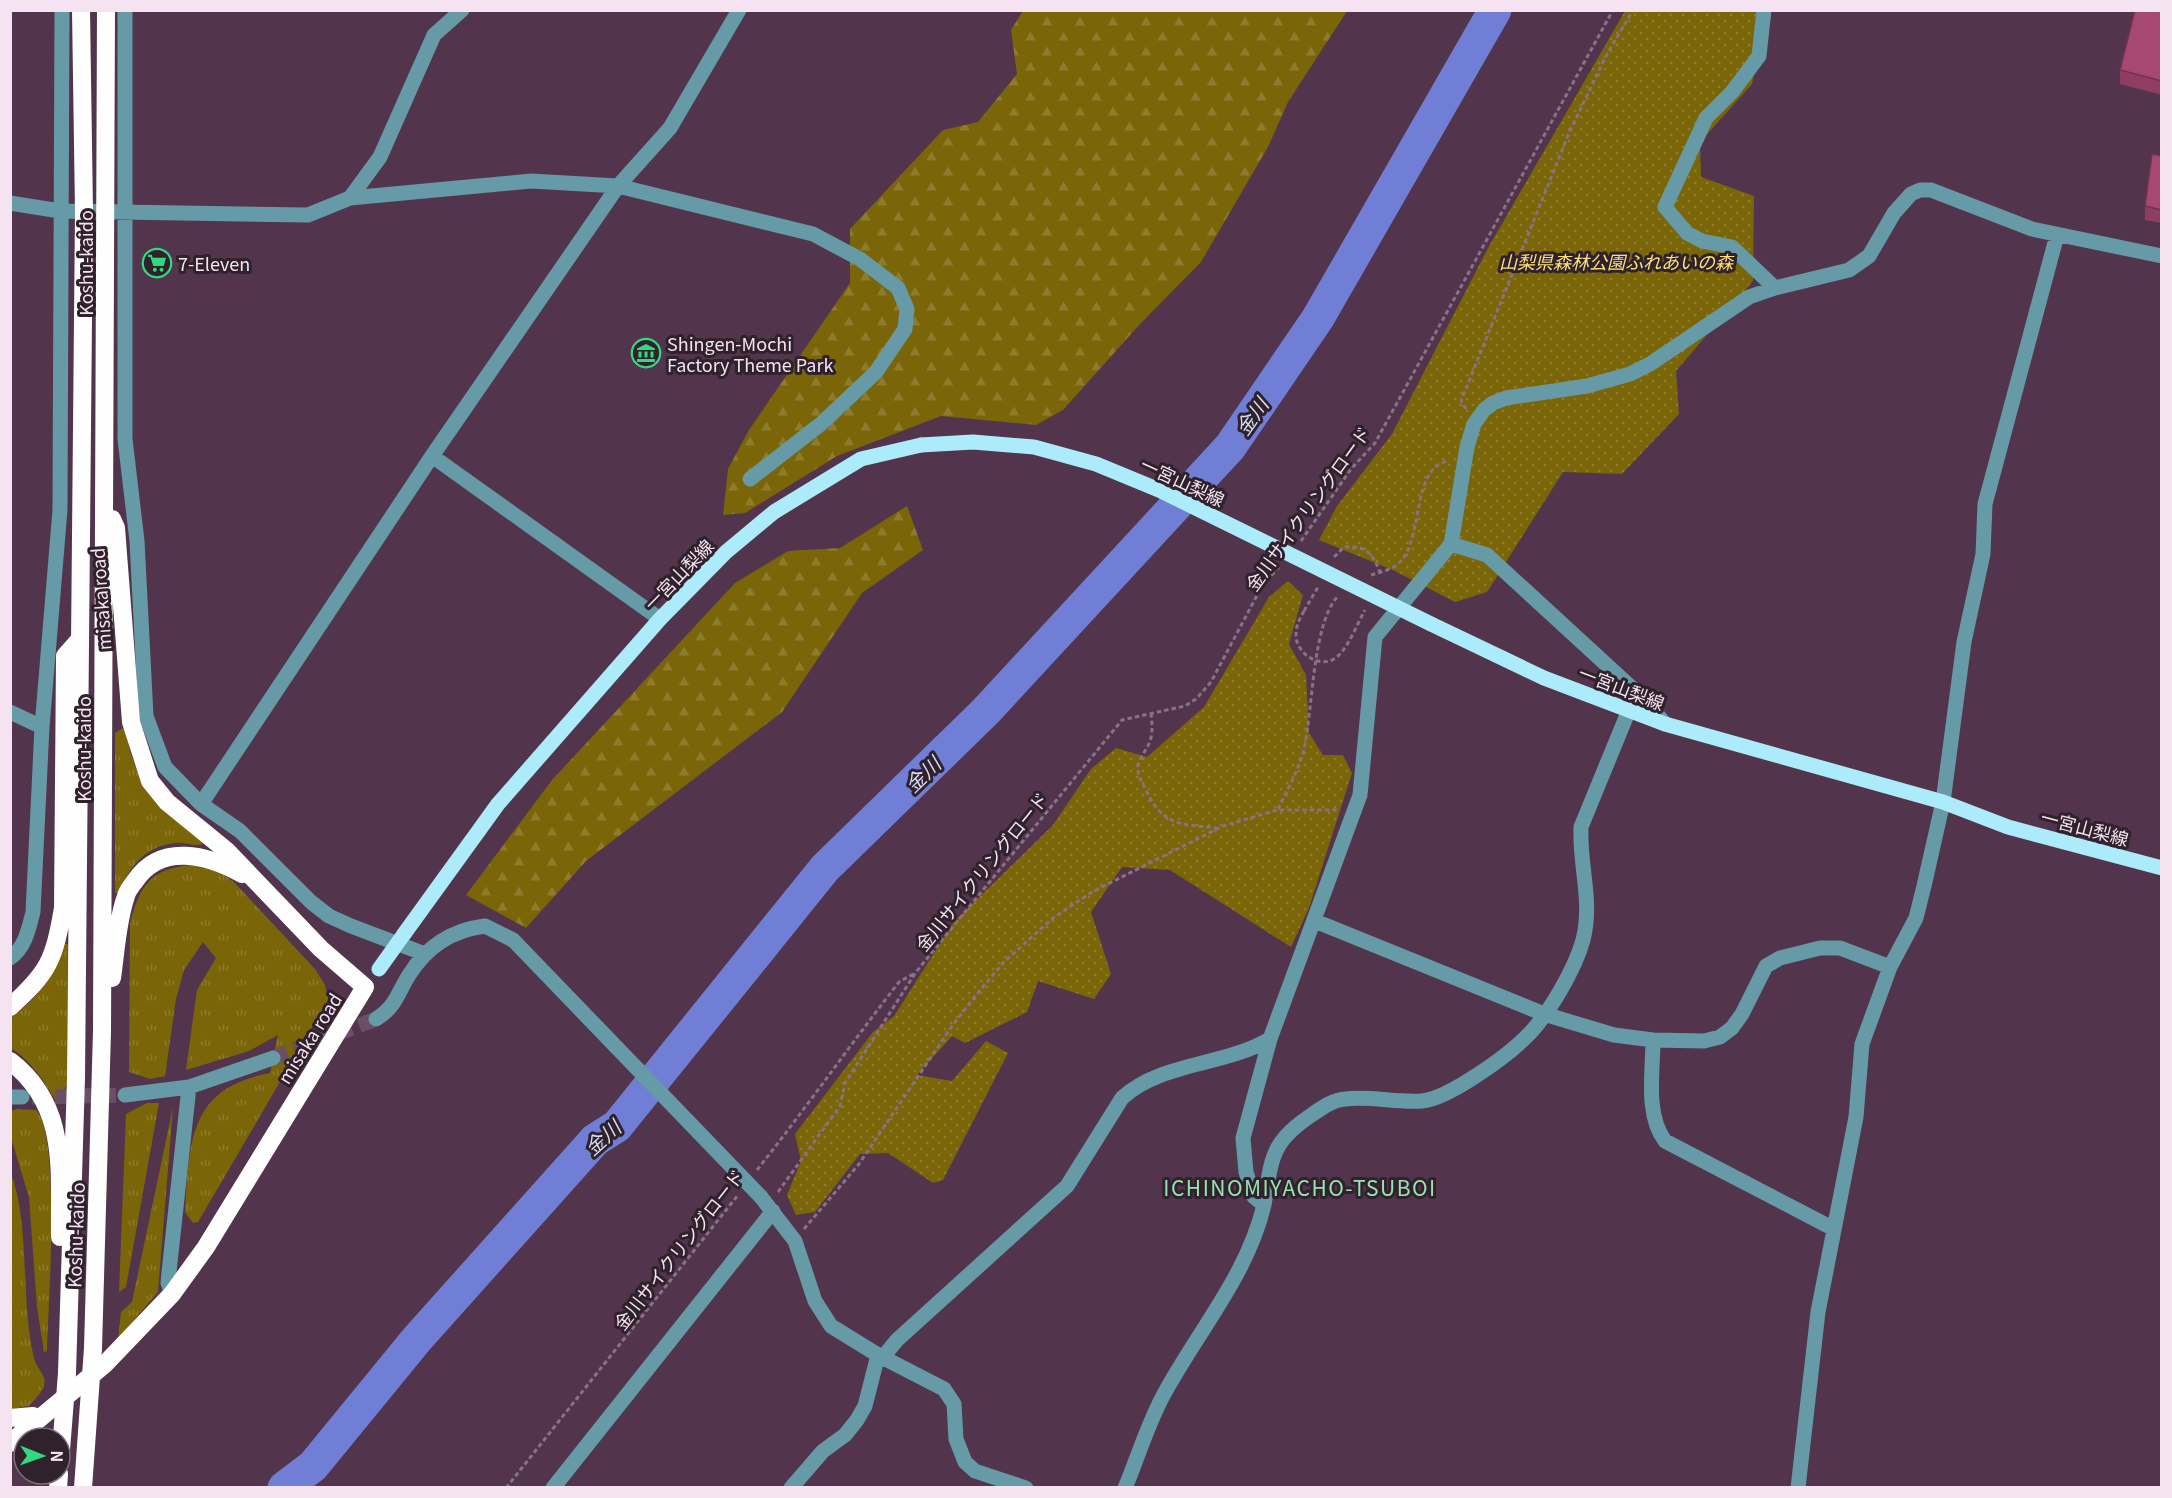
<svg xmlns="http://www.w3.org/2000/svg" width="2172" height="1498" viewBox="0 0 2172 1498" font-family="Georgia,'Noto Sans JP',serif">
<defs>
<pattern id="grass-tufts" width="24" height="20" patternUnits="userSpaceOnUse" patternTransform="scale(1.5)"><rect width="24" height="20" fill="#7a6508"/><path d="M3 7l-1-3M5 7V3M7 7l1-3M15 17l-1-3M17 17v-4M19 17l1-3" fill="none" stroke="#8e7b2c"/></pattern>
<pattern id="forest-firs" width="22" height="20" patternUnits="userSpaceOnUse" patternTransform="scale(1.5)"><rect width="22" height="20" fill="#7a6508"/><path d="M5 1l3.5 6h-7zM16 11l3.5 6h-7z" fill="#8e7b2c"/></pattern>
<pattern id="park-dots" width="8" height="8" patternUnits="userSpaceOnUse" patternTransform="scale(1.5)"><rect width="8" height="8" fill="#7a6508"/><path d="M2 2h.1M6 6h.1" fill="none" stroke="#8e7b2c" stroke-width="1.8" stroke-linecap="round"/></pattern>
</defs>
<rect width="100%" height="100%" fill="#52354c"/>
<path fill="url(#grass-tufts)" d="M 123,728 L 126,730 C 132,774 148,791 179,820 C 187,828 197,835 203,844 C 194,847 184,842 175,843 C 145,846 129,867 119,893 L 115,893 L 115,733 Z
M 191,865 L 215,869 L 234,882 L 315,969 L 325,985 L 328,1000 L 198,1222 L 193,1223 L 185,1212 C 190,1143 187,1089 270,1073 L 278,1035 L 249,1051 L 186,1070 L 197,990 L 216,958 L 203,942 L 184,970 L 176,999 L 165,1076 L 150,1079 L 129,1072 L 130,924 C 139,887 151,868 191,865 Z
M 64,944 L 68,944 L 67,1084 L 59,1101 L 56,1101 C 43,1081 32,1061 11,1048 L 11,1017 C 39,999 51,974 64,944 Z
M 147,1103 L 159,1103 L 126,1287 L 119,1292 L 126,1114 Z
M 173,1107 L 158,1292 L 118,1339 L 121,1312 L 132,1302 Z
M 17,1109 L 36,1110 C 61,1135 48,1310 47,1351 L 44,1352 L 37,1307 L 29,1197 L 11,1138 L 11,1111 Z
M 10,1171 C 31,1223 20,1302 34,1358 C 36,1366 42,1372 44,1378 C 47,1389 35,1399 29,1406 L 12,1409 Z"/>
<path fill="url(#forest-firs)" d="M 1023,11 L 1347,11 L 1288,102 L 1268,147 L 1201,262 L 1140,324 L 1063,410 L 1036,425 L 941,416 L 837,456 L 745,513 L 723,515 L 728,469 L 749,430 L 850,283 L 850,229 L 943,130 L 978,122 L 1017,74 L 1011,30 Z
M 907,506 L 923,550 L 862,593 L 782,712 L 586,861 L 526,928 L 466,895 L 552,780 L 735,583 L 788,551 L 840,548 Z"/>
<path fill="url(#park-dots)" d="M 1625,11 L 1767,11 L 1752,84 L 1700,142 L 1701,177 L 1754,196 L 1753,281 L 1676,371 L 1679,414 L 1622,474 L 1563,472 L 1487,592 L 1455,602 L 1395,571 L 1319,540 L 1337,506 L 1392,434 L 1488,248 Z
M 1288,581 L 1303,595 L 1289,644 L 1306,675 L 1309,733 L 1323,755 L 1343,755 L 1352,773 L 1309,908 L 1291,947 L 1170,870 L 1122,867 L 1091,912 L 1111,974 L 1094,999 L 1038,981 L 1027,1012 L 965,1043 L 952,1036 L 917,1075 L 952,1081 L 986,1041 L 1008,1053 L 943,1180 L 933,1183 L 888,1153 L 860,1154 L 815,1212 L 796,1215 L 787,1195 L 801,1161 L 795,1134 L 873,1032 L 894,1016 L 954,922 L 1053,825 L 1091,769 L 1116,748 L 1147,757 L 1204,707 L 1269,597 Z"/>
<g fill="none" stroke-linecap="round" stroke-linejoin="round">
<path stroke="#707fd5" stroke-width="33" d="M 284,1488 L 313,1466 L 417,1339 L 595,1140 L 617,1126 L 825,868 L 986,711 L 1230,447 L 1318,318 L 1495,10"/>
<path stroke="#6a4f65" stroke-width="15" stroke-dasharray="15 8" stroke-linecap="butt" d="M 273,1058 L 376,1019
M 32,1097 L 125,1095"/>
<path stroke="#8a7185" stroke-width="3" stroke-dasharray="4.5 3" stroke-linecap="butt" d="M 1466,409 L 1461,401 L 1569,133 L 1606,56 L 1633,10
M 1301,541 L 1351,469 L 1375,443 L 1613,10
M 1334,557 L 1344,547 C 1366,545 1372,553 1380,572
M 1371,575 C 1381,572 1394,569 1401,561 C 1423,537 1412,467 1448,461
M 1304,611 L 1318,587
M 1151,713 C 1152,723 1153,732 1150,741 C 1147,750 1140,756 1138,766 C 1137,776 1143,784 1147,792 C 1164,827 1182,824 1217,828
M 1278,809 C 1287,790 1299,770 1304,749 C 1313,710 1312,624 1338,596
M 757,1170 C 806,1108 850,1045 899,982 L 915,973
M 778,1192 L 840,1106 L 845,1083 L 916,972 L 1122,720 L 1185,706 L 1196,699 L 1211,682 L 1262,586 L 1279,567
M 804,1229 L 859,1164 L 952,1026 L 976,995 L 1004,962 L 1053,918 L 1092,892 L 1223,826 L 1277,810 L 1338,810
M 506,1488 L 738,1195"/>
<path stroke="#659aa6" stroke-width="15" d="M 125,10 L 125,439 L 137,541 L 146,716 L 165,767 L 201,804 L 240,831 L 311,902 L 329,916 L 351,926 L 425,954
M 1764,10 L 1759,56 L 1732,92 L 1706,118 L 1665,207 L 1687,233 L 1702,241 L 1732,247 L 1775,288
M 350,198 L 380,157 L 434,35 L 462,10
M 10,203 L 60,211 L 308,215 L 350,198 L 531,181 L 618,186 L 813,234 L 860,259 L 898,288 L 907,309 L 905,329 L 876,372 L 822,423 L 750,479
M 432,456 L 660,619
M 1451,544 L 1487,555 L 1646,701 L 1665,724
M 10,712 L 42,727
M 201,804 L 432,456 L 618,186 L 670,128 L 739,10
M 1315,921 L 1544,1014 L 1614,1035 L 1653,1040 L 1704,1041 L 1720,1037 L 1732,1028 L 1742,1014 L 1766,966 L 1780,958 L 1820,948 L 1840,948 L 1890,967
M 10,958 C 25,948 29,928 33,912 L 42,727 L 60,510 L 62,10
M 376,1019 C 396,1007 398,992 409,975 C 427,946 452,930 485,926 L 513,940
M 1653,1040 C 1653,1071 1645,1115 1665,1141 L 1834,1229
M 125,1095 L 189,1087 L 273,1058
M 10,1097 L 22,1097
M 761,1197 L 795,1241 L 815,1301 L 831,1326 L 878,1355 L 944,1389 L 954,1404 L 956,1439 L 965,1462 L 975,1471 L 1026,1488
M 1264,1205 C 1272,1158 1270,1142 1313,1114 C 1323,1107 1333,1100 1345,1099 C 1371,1096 1397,1103 1422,1101 C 1448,1099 1507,1056 1526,1037 C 1548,1016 1575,969 1583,940 C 1593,901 1579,865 1581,827 L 1629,710
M 172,1294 L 168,1283 L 169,1272 L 189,1087
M 883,1357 L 897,1340 L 1067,1186 L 1122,1098 C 1161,1062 1225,1066 1270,1039
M 553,1488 L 773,1211
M 791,1488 L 823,1451 L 845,1435 L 857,1420 L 865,1406 L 878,1355
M 1125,1488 C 1138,1457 1148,1423 1164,1394 C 1198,1331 1247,1276 1264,1205 L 1254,1197 L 1246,1172 L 1243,1138 L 1270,1039 L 1360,795 L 1375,637 L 1451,544 L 1467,447 L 1474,424 L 1484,410 L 1493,403 L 1506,398 L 1587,386 L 1630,374 L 1650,364 L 1749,297 L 1775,288 L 1849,270 L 1869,256 L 1894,213 L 1911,194 L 1920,190 L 1931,190 L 2032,229 L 2162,256
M 1798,1488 L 1818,1312 L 1856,1117 L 1862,1044 L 1890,967 L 1916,918 L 1924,886 L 1943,802 L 1964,642 L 1983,554 L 1985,504 L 2057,235"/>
<path stroke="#acebfa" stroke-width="15" d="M 1431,624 L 1544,678 L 1665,724 L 1943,802 L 2008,827 L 2162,868
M 404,934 L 498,804 L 660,619 L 726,552 L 774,512 L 861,459 L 921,445"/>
<path stroke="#fefefe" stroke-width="18" d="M 112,978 C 116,951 117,922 126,896 C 127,891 132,885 135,881 C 161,842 208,855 242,874
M 10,1007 C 49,972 54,960 63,908 L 65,656 L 80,639
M 10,1061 C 69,1106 59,1171 60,1237
M 93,1348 L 102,1031 L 106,10
M 67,1373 L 76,1078 L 84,211 L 81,10
M 10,1418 L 33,1416
M 10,1443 L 105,1364 L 172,1294 L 206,1247 L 365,987 L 321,949 L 227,851 L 167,802 L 150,781 L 131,722 L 116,528 L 112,519
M 58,1488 L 59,1474"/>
<path stroke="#8a7185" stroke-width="3" stroke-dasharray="4.5 3" stroke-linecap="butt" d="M 1304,611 C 1300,618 1296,625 1296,634 C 1295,654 1323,672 1339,655 C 1350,644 1357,624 1365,610"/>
<path stroke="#659aa6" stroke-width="15" d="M 513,940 L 761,1197"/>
<path stroke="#acebfa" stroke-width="15" d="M 921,445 L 973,442 L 1034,447 L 1096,464 L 1159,490 L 1431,624
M 379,969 L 404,934"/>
<path stroke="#fefefe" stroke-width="18" d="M 60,1463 L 67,1373
M 83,1488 L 93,1348"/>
</g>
<path fill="#8f3e62" d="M 2162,11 L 2162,95 L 2120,84 L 2120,70 Z
M 2162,156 L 2162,223 L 2145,220 L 2145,206 Z"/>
<path fill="#a64872" stroke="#743250" stroke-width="1.5" d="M 2135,10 L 2162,11 L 2162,81 L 2120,70 Z
M 2152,154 L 2162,156 L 2162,210 L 2145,206 Z"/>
<defs>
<g id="supermarket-ring" transform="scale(1.5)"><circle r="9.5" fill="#2f222c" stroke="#33d881" stroke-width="1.5"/><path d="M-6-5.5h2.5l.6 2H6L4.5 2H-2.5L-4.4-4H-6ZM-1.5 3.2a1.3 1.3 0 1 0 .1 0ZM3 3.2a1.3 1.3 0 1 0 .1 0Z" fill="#33d881"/></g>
<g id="museum-ring" transform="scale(1.5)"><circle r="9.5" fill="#2f222c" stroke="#33d881" stroke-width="1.5"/><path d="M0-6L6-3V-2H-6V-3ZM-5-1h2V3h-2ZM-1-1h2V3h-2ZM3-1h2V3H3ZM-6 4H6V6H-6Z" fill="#33d881"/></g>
</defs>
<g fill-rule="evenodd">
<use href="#supermarket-ring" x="157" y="263"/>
<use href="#museum-ring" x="646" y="353"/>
</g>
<g text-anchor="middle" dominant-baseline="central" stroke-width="6" stroke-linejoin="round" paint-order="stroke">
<g font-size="18" font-style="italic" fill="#fce077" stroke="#2f222c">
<text x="1616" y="261">山梨県森林公園ふれあいの森</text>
</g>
<g font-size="18" fill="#f5e3f1" stroke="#2f222c">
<text transform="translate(85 263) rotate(-90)">Koshu-kaido</text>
<text transform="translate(1183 481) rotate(25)">一宮山梨線</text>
<text transform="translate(1307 508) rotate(-54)">金川サイクリングロード</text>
<text transform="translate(678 574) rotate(-46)">一宮山梨線</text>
<text transform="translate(100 599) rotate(-94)">misaka road</text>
<text transform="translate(1622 687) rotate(21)">一宮山梨線</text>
<text transform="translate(83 749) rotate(-90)">Koshu-kaido</text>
<text transform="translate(2085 827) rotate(15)">一宮山梨線</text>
<text transform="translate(981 871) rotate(-51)">金川サイクリングロード</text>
<text transform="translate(309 1038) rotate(-58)">misaka road</text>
<text transform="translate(75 1235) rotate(-88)">Koshu-kaido</text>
<text transform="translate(678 1249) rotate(-52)">金川サイクリングロード</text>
</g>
<g font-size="18" fill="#f5e3f1" stroke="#2f222c" text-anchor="start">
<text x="178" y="263">7-Eleven</text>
<text x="667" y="343">Shingen-Mochi<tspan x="667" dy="21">Factory Theme Park</tspan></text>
</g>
<g font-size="20" font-style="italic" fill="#d7ddf4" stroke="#2f222c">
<text transform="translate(1251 416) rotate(-55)">金川</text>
<text transform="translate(922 774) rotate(-44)">金川</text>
<text transform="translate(602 1137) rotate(-42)">金川</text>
</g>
<g font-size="21" letter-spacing="1.5" fill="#98e2b1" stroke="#2f222c">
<text x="1300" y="1187">ICHINOMIYACHO-TSUBOI</text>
</g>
</g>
<rect width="2172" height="1498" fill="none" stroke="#f5e3f1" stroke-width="24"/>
<g transform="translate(42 1456) rotate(91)"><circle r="28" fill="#2f222c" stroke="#7e6f7b" stroke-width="1.5"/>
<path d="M0-4.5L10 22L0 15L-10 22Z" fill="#33d881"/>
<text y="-9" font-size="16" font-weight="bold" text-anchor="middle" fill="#f5e3f1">N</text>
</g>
</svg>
